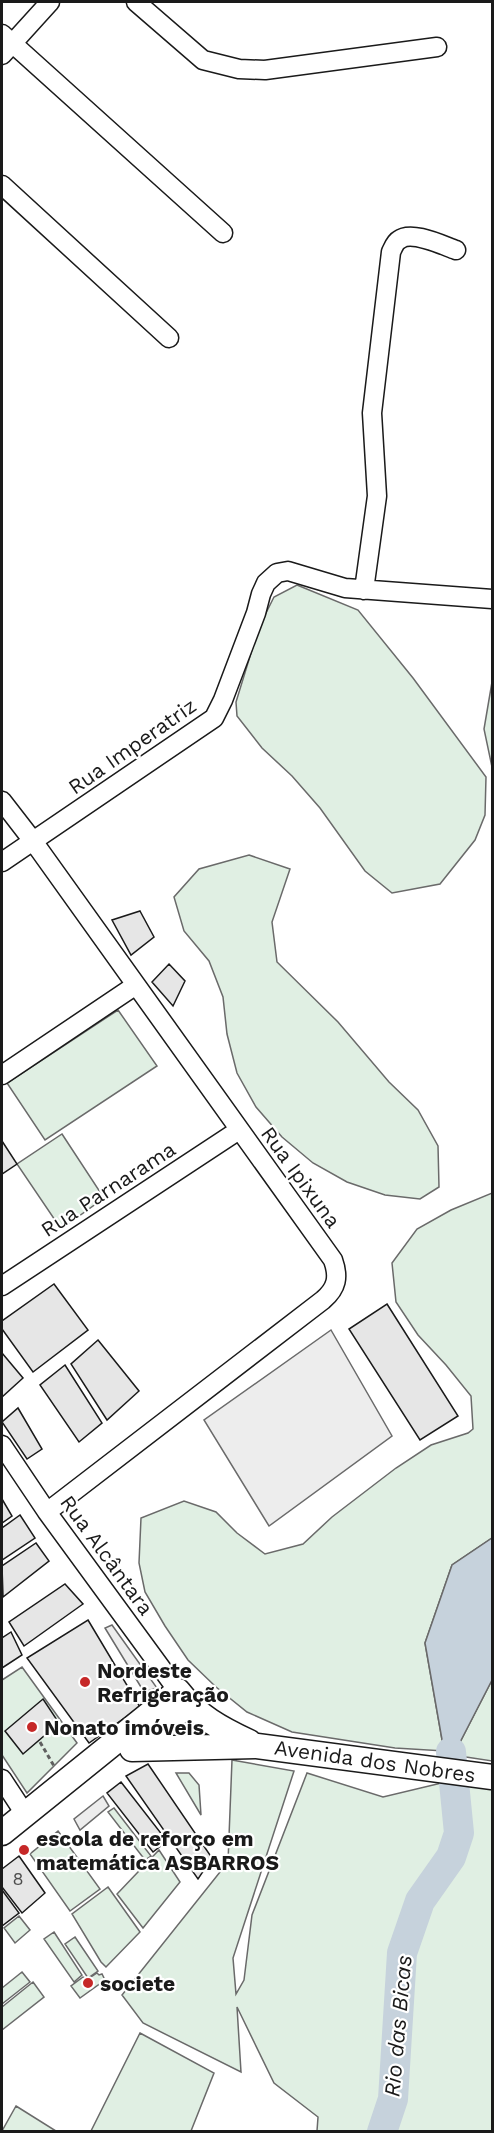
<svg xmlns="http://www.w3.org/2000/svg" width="494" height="2133" viewBox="0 0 494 2133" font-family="'Work Sans',sans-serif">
<rect width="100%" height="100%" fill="#fff"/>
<path fill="#e0efe3" stroke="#6a6a6a" stroke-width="1.5" d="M 297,585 L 358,610 L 413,678 L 486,777 L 485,815 L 475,840 L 440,884 L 392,893 L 365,871 L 320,808 L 292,776 L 262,748 L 237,716 L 236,702 L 259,627 L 274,597 Z
M 492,682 L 492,767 L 484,729 Z
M 249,855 L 290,869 L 272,922 L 277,962 L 338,1022 L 389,1082 L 418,1110 L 438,1146 L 439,1187 L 420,1199 L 385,1195 L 347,1182 L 313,1163 L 282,1137 L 256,1107 L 237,1073 L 227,1034 L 223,997 L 209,961 L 184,931 L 174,897 L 199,869 Z
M 118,1010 L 157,1066 L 45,1140 L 7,1083 Z
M 62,1134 L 104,1198 L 61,1229 L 17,1164 Z
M 492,1193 L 492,1538 L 452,1565 L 425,1643 L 444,1751 L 395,1748 L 292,1732 L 247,1712 L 216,1687 L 188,1660 L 165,1626 L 145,1592 L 139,1563 L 141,1518 L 184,1501 L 216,1512 L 237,1533 L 265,1554 L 303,1544 L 332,1517 L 396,1468 L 431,1445 L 468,1433 L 473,1429 L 471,1396 L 446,1365 L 418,1335 L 396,1302 L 392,1263 L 417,1229 L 451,1210 Z
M 22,1667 L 77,1743 L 27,1793 L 2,1755 L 2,1680 Z
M 492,1680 L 492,1761 L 466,1757 L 455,1752 Z
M 232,1760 L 294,1771 L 233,1958 L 236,1994 L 244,1980 L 252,1915 L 307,1773 L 383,1797 L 454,1780 L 492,1788 L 492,2131 L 317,2131 L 318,2117 L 274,2083 L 237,2007 L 241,2072 L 143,2023 L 122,1995 L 228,1862 Z
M 176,1773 L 189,1773 L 199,1785 L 201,1815 Z
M 114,1808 L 151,1856 L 145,1860 L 108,1812 Z
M 58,1831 L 100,1889 L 70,1911 L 30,1854 Z
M 159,1850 L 180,1882 L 143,1928 L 117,1894 Z
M 108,1887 L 140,1932 L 106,1967 L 101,1962 L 72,1914 Z
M 19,1916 L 30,1930 L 15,1943 L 4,1928 Z
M 54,1932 L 82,1975 L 74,1982 L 44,1939 Z
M 75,1937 L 98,1971 L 88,1978 L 65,1944 Z
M 22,1972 L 30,1982 L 2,2004 L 2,1988 Z
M 97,1973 L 99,1975 L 102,1974 L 105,1980 L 80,1998 L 71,1986 L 83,1977 L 88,1979 Z
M 33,1982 L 44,1997 L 2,2030 L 2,2007 Z
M 140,2033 L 214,2073 L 191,2131 L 91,2131 Z
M 16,2106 L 56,2131 L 2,2131 Z"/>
<path fill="#ededed" stroke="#6a6a6a" stroke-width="1.5" d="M 331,1330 L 392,1436 L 269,1526 L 204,1420 Z
M 112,1625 L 157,1688 L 144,1692 L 105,1628 Z
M 103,1796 L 109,1806 L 80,1830 L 74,1819 Z"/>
<path fill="#c6d2dc" stroke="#6a6a6a" stroke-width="1.5" d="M 492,1538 L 492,1680 L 455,1752 L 444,1751 L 425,1643 L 452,1565 Z"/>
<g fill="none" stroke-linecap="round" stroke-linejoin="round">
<path stroke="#c6d2dc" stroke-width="30" d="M 382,2132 L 393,2099 L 402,1953 L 420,1901 L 451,1857 L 459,1833 L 451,1752"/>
</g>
<path fill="#e6e6e6" stroke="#1a1a1a" stroke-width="1.5" d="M 140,911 L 154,937 L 131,955 L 112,920 Z
M 169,964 L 185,981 L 173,1006 L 152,982 Z
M 2,1141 L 17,1164 L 2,1174 Z
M 54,1284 L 88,1330 L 33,1372 L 2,1329 L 2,1321 Z
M 387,1304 L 458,1416 L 420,1440 L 349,1329 Z
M 98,1340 L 139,1391 L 107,1420 L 71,1364 Z
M 2,1353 L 23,1378 L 2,1397 Z
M 65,1365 L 102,1423 L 79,1442 L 40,1385 Z
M 18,1408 L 42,1449 L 27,1459 L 2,1422 Z
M 2,1499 L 12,1516 L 2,1523 Z
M 20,1515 L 35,1538 L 2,1560 L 2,1528 Z
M 36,1543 L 49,1561 L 3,1597 L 2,1566 Z
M 65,1584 L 83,1604 L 24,1646 L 9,1622 Z
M 88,1620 L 140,1707 L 89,1743 L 27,1658 Z
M 11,1632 L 22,1655 L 2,1668 L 2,1638 Z
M 43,1699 L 59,1723 L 23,1754 L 5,1731 Z
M 148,1764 L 212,1858 L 198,1879 L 126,1776 Z
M 121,1782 L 167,1841 L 153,1852 L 107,1793 Z
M 19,1856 L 45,1893 L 22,1913 L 2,1887 L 2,1869 Z
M 2,1890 L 19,1913 L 2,1926 Z"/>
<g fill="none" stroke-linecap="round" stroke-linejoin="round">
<g stroke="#1a1a1a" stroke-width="21">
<path id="minor" d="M 136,2 L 203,60 L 239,69 L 265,70 L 437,47
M 2,34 L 223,233
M 2,55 L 50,2
M 2,185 L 169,338
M 364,590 L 377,496 L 372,413 L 391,252 C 393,248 395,242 399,240 C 411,230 442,245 456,250
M 2,801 L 33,841 L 333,1260 C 339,1277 337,1288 323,1300 L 47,1512
M 2,862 L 214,718 L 223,700 L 256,613 L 261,594 L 266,583 L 277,573 L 288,571 L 345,588 L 492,599
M 2,1075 L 136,985
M 2,1286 L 239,1130
M 2,1445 L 47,1512 L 178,1691
M 2,1779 L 25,1814"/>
</g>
<g stroke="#1a1a1a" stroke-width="27">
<path id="major" d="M 140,1742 L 188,1705
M 132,1749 L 257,1746 L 492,1777
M 2,1833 L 178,1691 C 197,1716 221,1729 249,1742"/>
</g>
<path stroke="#5f5f5f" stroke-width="3" stroke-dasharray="4.5 3" stroke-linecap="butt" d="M 40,1742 L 54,1766"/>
<use href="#minor" stroke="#fff" stroke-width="18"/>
<use href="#major" stroke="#fff" stroke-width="24"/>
</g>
<g fill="#c62828" stroke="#fff" stroke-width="2">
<circle cx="85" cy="1682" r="6"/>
<circle cx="32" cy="1727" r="6"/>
<circle cx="24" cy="1850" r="6"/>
<circle cx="88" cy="1983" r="6"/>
</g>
<g text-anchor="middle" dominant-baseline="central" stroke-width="4.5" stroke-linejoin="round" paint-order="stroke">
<g font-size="18" fill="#4d4d4d">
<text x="18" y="1878">8</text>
</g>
<g font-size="21" fill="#1a1a1a" stroke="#fff">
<text transform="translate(132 746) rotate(-35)">Rua Imperatriz</text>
<text transform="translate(301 1177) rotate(54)">Rua Ipixuna</text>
<text transform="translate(108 1189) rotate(-33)">Rua Parnarama</text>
<text transform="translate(107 1555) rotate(54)">Rua Alcântara</text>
<text transform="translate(375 1761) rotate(8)">Avenida dos Nobres</text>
</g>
<g font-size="21" font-weight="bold" fill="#1a1a1a" stroke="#fff" text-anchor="start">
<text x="97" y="1670">Nordeste<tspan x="97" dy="24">Refrigeração</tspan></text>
<text x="44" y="1727">Nonato imóveis</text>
<text x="36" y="1838">escola de reforço em<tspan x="36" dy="24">matemática ASBARROS</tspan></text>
<text x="100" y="1983">societe</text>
</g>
<g font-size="22" font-style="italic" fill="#1a1a1a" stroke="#fff">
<text transform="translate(398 2026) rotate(-85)">Rio das Bicas</text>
</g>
</g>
<rect width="494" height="2133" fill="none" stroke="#1a1a1a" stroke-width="6"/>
</svg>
